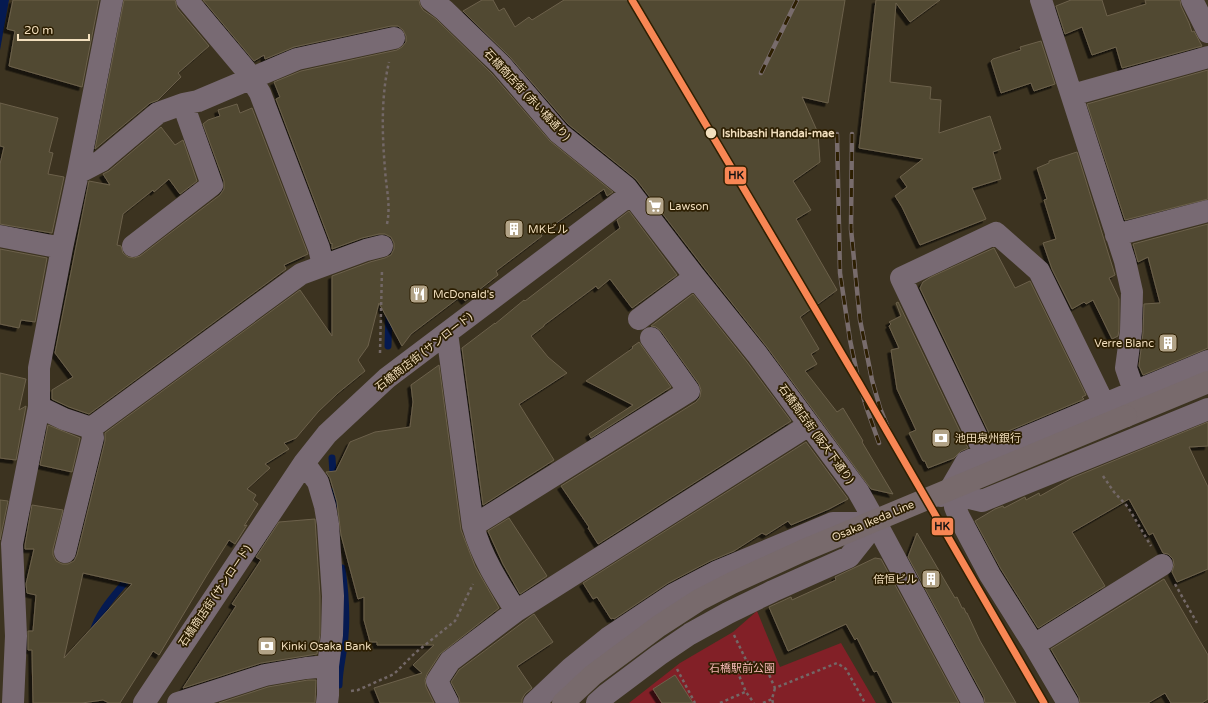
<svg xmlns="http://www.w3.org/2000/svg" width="1208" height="703" viewBox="0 0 1208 703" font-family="'Varela Round','Noto Sans JP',sans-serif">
<defs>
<filter id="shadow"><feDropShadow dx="-3.5" dy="3.5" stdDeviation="0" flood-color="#0009"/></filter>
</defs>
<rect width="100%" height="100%" fill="#3c3320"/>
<path fill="#822027" d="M 757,611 L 780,667 L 841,643 L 876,703 L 629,703 L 680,663 L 733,632 Z"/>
<path fill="#051a51" d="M 0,0 L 9,0 L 0,50 Z"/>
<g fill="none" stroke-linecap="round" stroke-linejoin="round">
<path stroke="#051a51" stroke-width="7" d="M 388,346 L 389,312
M 332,458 L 333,473
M 334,491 L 336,504
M 93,632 C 99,610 117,593 131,575
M 339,685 C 339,669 344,653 345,636 C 347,614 345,590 342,568"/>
</g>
<path fill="#514831" stroke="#6c614b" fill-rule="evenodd" filter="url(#shadow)" d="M 13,0 L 99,0 L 82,87 L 9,66 L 15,31 L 7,29 Z
M 124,0 L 175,0 L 177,8 L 209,46 L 178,73 L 181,77 L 158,100 L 150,103 L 95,149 Z
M 203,0 L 419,0 L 420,5 L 423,10 L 436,19 L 492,74 L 550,141 L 613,192 L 607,196 L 604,189 L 541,234 L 542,236 L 496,271 L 498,275 L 465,301 L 461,296 L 411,334 L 402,346 L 379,303 L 368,346 L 358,360 L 365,371 L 338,393 L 318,412 L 296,438 L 284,443 L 289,449 L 265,464 L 270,468 L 247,489 L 256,495 L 253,500 L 258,504 L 244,526 L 247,525 L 235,544 L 229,540 L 207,575 L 159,655 L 153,651 L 120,703 L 109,703 L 103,700 L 82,703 L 33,703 L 32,650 L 28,650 L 28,631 L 33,631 L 36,595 L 27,593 L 26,584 L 34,549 L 25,549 L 25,545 L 32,505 L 63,510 L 53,549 L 53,555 L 56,561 L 62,564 L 68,564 L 74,561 L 77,555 L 105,441 L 105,433 L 300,290 L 332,336 L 332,276 L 370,262 L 385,258 L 391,255 L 394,249 L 394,243 L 391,237 L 385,234 L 379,234 L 362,238 L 332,249 L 332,243 L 331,244 L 276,99 L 280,97 L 274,82 L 301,71 L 397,50 L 402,47 L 406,42 L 406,36 L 403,30 L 398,26 L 391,26 L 294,47 L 265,59 L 264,55 L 254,61 ZM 83,573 L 132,584 L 64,658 Z
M 482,0 L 493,0 L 499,11 L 504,8 L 515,27 L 529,17 L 532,20 L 564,0 L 845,0 L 828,103 L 802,97 L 818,133 L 820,162 L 793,181 L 811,210 L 796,219 L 837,290 L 800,317 L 819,349 L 811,354 L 817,364 L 805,371 L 837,412 L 843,408 L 863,441 L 862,442 L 893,494 L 871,489 L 767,347 L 705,269 L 636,179 L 568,124 L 510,57 L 463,11 Z
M 876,0 L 940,0 L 910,22 L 896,3 L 890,82 L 931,87 L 930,99 L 941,100 L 939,133 L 990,116 L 1001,149 L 993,152 L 1001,179 L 972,188 L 986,219 L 920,245 L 902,207 L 895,196 L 907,187 L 900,177 L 923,159 L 859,148 Z
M 1071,0 L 1102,0 L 1107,16 L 1146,4 L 1145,0 L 1180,0 L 1181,6 L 1189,23 L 1192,32 L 1194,31 L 1202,46 L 1122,68 L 1116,47 L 1092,55 L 1082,27 L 1065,34 L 1056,6 Z
M 1041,41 L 1055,84 L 1034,91 L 1031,83 L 1001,93 L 991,61 L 993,59 L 1021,50 L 1020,47 Z
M 1208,70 L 1208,199 L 1125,220 L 1087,104 Z
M 0,103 L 58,118 L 49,152 L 53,153 L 48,174 L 64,177 L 52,233 L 0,224 L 0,164 L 4,147 L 0,146 Z
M 237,104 L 240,113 L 252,108 L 308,254 L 284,265 L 286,269 L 89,414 L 69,407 L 52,399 L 52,390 L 73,377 L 55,353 L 89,181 L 110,185 L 103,174 L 109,171 L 161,127 L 175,145 L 183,140 L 197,181 L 180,194 L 169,179 L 154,192 L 153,190 L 123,214 L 117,245 L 121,246 L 123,253 L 128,257 L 134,258 L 140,256 L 220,195 L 224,189 L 224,181 L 203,124 L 208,120 L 220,116 L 218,110 Z
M 1077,152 L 1115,275 L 1109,278 L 1119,299 L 1119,330 L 1118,336 L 1112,339 L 1093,300 L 1086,304 L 1084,302 L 1072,309 L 1052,269 L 1043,243 L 1056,239 L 1044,200 L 1047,199 L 1037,168 L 1049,163 L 1049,161 Z
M 629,211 L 677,275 L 632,308 L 610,279 L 598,289 L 596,286 L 544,325 L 544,326 L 531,336 L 548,357 L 567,373 L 519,404 L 554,460 L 483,505 L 462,348 L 495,323 L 495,324 L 524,300 L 525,301 L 620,228 L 617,220 Z
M 1208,224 L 1208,348 L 1143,375 L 1139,366 L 1143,333 L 1144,304 L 1160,303 L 1148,257 L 1138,262 L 1133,244 Z
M 994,248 L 1015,288 L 1030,281 L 1086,395 L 1082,397 L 1084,399 L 1082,400 L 994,437 L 990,435 L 920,288 L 923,282 L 931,277 Z
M 0,249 L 47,258 L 35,322 L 21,320 L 19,328 L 0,324 Z
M 693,294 L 747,362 L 791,421 L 598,544 L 588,528 L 589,527 L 561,486 L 696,402 L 700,397 L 701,390 L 699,384 L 661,331 L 656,327 L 651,326 Z
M 898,302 L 968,448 L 961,451 L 954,458 L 928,468 L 925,461 L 923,461 L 909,433 L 916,430 L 897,389 L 891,350 L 899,348 L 889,326 L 891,324 L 889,322 L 901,316 L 896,303 Z
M 639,342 L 671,387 L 591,438 L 589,434 L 633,405 L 586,381 L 633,348 L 632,347 Z
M 439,365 L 461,530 L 475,566 L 499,608 L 440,654 L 427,674 L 425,680 L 426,687 L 434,703 L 380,703 L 374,688 L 422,673 L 413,665 L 434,645 L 377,645 L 377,642 L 370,642 L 364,620 L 364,597 L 358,599 L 341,535 L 337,502 L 330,478 L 326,472 L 336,471 L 350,442 L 375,432 L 410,427 L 413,402 L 411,385 Z
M 0,373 L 26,379 L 19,410 L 26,406 L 16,460 L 0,458 Z
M 1208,422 L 1208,446 L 1189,447 L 1208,487 L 1208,569 L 1177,582 L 1172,572 L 1174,565 L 1173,559 L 1168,554 L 1163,553 L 1153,533 L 1149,535 L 1129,499 L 1072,532 L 1105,586 L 1038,628 L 1001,569 L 975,521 L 995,509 L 1003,506 L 1004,508 L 1025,497 L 1026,500 L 1039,493 L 1040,496 L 1072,478 Z
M 48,425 L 80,438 L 72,472 L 40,465 Z
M 806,442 L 848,499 L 829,509 L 791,525 L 788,521 L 766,535 L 762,533 L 734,551 L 710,561 L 668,583 L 614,619 L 613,618 L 611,619 L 597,597 L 593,599 L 583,583 Z
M 0,500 L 8,501 L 0,540 Z
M 509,518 L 547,576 L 520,594 L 503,564 L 488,531 Z
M 315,519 L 320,596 L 320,634 L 317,654 L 261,663 L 183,688 L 236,606 L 232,604 L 261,560 L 256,557 L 279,522 Z
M 917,533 L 955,598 L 957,597 L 962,608 L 964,608 L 966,613 L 967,613 L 980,641 L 1016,703 L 985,703 L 984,697 L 908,557 Z
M 875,558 L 881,559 L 959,703 L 893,703 L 877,671 L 874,672 L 857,638 L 855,640 L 846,624 L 788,651 L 769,607 L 791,597 L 792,600 L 836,580 L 835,577 Z
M 1164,579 L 1208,655 L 1208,699 L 1202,703 L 1171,703 L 1165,693 L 1148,703 L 1080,703 L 1079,697 L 1051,649 Z
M 534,614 L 553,642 L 517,666 L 532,688 L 525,694 L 522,699 L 522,703 L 460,703 L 459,697 L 451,682 L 459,670 Z
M 675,675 L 693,703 L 662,703 L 653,689 Z
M 308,680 L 316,680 L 315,703 L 219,703 L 268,687 Z"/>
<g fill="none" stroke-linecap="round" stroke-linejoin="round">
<path stroke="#736867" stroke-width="2.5" stroke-dasharray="3 3" stroke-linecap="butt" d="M 387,224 C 391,205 386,188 385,169 C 382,134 381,96 389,62
M 380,353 L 382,270
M 1103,476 L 1114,492 L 1128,507 L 1151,546
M 1175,584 L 1197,623
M 734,635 L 747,662 L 764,663 L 775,688 L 837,663 L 846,669 L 865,703
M 747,662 L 738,673 L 746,692 L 754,703
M 677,669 L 695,703
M 351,691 L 358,690 L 394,674 L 415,653 L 455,621 L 473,584
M 720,703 L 745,692
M 763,703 L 772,699
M 773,703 L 772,699 L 775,688"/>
<path stroke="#786a73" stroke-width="22" d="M 187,0 L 245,69 L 260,93 L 319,248 L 323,265
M 431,0 L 444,10 L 501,65 L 559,133 L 626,187 L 695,277 L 757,354 L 858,491 L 876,523 L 973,703
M 1041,0 L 1125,261 L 1132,292 L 1131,331 L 1126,368 L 1134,391
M 1192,0 L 1208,32
M 1072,95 L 1208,57
M 78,173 L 101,161 L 158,113 L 183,104 L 198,101 L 297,59 L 394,38
M 1116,235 L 1208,211
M 0,236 L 62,248
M 133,246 L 212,185 L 183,104
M 639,319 L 695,277
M 447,333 L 473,526 C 482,558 499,584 516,611
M 39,407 L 64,419 L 91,428 L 301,274 L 366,250 L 382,246
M 985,454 L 901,278 L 996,233 L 1039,271 L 1104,404
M 304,463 L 318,482 L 325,506 L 328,524 L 333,596 L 332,635 L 328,666 L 328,695 L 327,703
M 948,493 L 982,501 L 1208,409
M 956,495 L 955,507 L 959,517 L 990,575 L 1034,645 L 1068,703
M 941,496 L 948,493 L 966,462 L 1208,361
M 473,526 L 689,391 L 651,338
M 65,552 L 93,438 L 91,428
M 1034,645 L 1162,565
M 13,703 L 16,636 L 12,544 L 39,407 L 39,368 L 62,248 L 78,173 L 112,0
M 144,703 L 304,463 L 327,434 L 387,378 L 631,194
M 178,703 L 265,675 L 306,668 L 328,666
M 448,703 L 437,681 L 450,661 L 516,611 L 809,425
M 534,703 L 571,668 L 608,638 L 674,594 L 716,572 L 833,523 L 872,523
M 597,703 L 607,694 L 659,655 L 690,634 L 728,613 L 773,591 L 849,557 L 876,523"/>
<path stroke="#786a6c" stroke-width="22" d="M 1126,416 L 1208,382"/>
<g stroke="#786c6c" stroke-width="4.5">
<path id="rail" d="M 761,73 L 797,0
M 837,134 L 840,273 L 850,340 L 859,383 L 867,409 L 879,443
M 852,134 L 851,229 L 860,320 L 872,380 L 880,408 L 895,445"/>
</g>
<use href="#rail" stroke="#2d1f02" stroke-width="3" stroke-dasharray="9" stroke-linecap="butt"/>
<path stroke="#786a6c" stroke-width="22" d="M 563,703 L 593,675 L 659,626 L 699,600 L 732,583 L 802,551 L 1126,416"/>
<g stroke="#2d1f02" stroke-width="10">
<path id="rail-1" d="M 632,0 L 859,383 L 1044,703"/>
</g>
<use href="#rail-1" stroke="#f88654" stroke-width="7"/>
</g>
<defs>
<g id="supermarket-square" transform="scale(1)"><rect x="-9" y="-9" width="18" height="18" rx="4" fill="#b2a387" stroke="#2d1f02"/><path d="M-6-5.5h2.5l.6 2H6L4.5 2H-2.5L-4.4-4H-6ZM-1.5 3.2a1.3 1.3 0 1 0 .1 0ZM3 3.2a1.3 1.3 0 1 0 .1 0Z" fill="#fff"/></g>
<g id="building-square" transform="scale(1)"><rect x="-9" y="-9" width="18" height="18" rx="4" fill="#b2a387" stroke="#2d1f02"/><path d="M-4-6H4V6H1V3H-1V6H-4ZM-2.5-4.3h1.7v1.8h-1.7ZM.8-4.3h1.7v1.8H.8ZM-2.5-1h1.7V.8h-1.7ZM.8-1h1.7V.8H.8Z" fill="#fff"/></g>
<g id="restaurant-square" transform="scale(1)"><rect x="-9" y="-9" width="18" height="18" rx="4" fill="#b2a387" stroke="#2d1f02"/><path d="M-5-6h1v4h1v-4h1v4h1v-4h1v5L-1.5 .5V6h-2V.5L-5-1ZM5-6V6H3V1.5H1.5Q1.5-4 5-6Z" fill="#fff"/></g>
<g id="bank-square" transform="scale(1)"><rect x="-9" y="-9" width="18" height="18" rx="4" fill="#b2a387" stroke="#2d1f02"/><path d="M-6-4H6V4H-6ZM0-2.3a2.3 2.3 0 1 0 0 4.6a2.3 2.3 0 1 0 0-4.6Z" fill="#fff"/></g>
</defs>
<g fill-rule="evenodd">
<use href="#supermarket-square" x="655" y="206"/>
<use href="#building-square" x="514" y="229"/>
<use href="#restaurant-square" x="419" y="294"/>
<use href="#building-square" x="1168" y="343"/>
<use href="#bank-square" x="941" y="438"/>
<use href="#building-square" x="931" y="579"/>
<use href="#bank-square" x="267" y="646"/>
</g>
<circle fill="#f2dfbe" stroke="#2d1f02" stroke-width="1.5" cx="711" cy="133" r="6"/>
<g text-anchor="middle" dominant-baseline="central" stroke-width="3.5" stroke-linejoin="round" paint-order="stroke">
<g font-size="11" fill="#f2dfbe" stroke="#2d1f02">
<text transform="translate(527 95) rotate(47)">石橋商店街 (赤い橋通り)</text>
<text transform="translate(424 352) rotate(-38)">石橋商店街 (サンロード)</text>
<text transform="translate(816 434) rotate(54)">石橋商店街 (阪大下通り)</text>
<text transform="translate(873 521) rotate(-23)">Osaka Ikeda Line</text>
<text transform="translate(215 596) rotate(-56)">石橋商店街 (サンロード)</text>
</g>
<g font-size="11" font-weight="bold" fill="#f2dfbe" stroke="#2d1f02" text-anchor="start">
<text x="722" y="133">Ishibashi Handai-mae</text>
</g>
<g font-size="11" fill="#f2dfbe" stroke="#2d1f02" text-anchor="start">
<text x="669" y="206">Lawson</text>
<text x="528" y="229">MKビル</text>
<text x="433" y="294">McDonald's</text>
<text x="1154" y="343" text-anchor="end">Verre Blanc</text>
<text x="955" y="438">池田泉州銀行</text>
<text x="917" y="579" text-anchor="end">倍恒ビル</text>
<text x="281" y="646">Kinki Osaka Bank</text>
</g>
<g font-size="11" fill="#f3b7b4" stroke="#2d1f02">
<text x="742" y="668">石橋駅前公園</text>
</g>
</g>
<g stroke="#2d1f02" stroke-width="1.5">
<rect x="724" y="166" width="23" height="19" rx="4" fill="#f88654"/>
<rect x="931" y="517" width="23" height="19" rx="4" fill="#f88654"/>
</g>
<g font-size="11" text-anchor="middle" font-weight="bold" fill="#111">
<text x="736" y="179">HK</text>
<text x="942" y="530">HK</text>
</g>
<path d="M18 34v6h71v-6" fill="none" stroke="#f2dfbe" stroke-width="2"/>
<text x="24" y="34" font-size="12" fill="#f2dfbe" stroke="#2d1f02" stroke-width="3" paint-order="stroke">20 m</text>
</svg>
